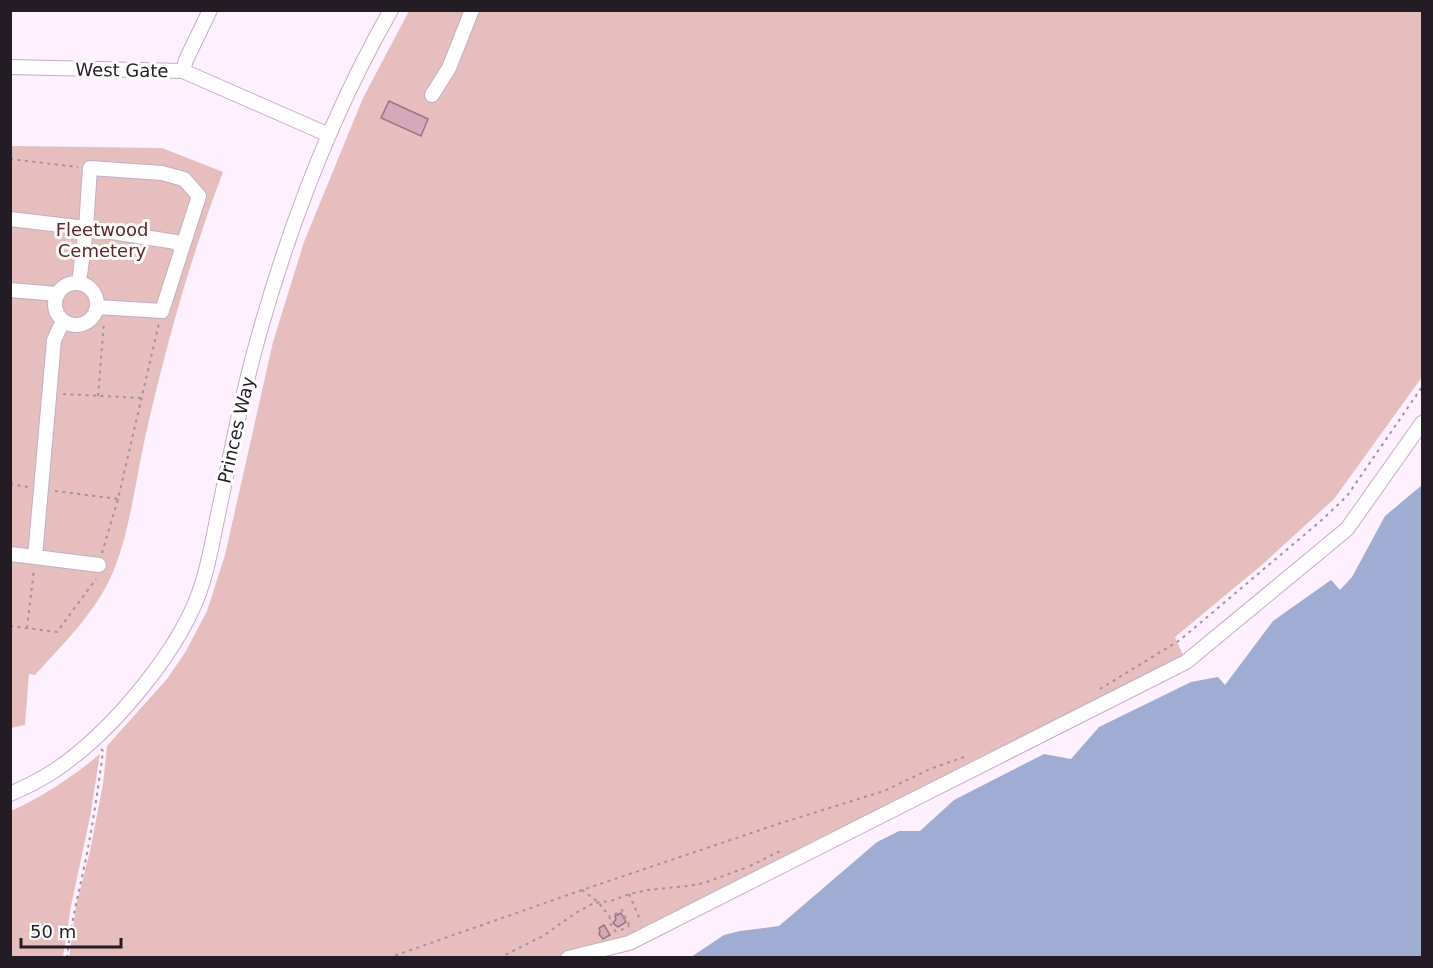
<svg xmlns="http://www.w3.org/2000/svg" width="1433" height="968" viewBox="0 0 1433 968" font-family="'DejaVu Sans',sans-serif">
<rect width="100%" height="100%" fill="#fef0fe"/>
<path fill="#e6bebd" d="M 409,11 L 1422,11 L 1422,377 L 1334,499 L 1263,564 L 1175,637 L 1186,662 L 629,943 L 564,958 L 69,958 L 76,906 L 90,851 L 103,784 L 107,746 L 167,679 L 186,651 L 207,611 L 225,555 L 273,342 L 304,242 L 363,98 Z
M 11,146 L 162,148 L 223,172 C 191,256 167,342 147,429 C 136,476 130,536 110,579 C 92,616 62,645 35,675 L 29,674 L 25,725 L 11,728 Z
M 100,754 L 90,817 L 71,906 L 63,957 L 11,957 L 11,811 C 44,796 72,777 100,754 Z"/>
<path fill="#a0add2" d="M 1422,485 L 1422,957 L 691,957 L 724,935 L 740,931 L 779,926 L 877,842 L 899,831 L 920,831 L 954,800 L 1044,754 L 1071,759 L 1099,727 L 1191,682 L 1218,677 L 1225,685 L 1273,621 L 1331,580 L 1340,590 L 1352,577 L 1385,516 Z"/>
<path fill="#d4a9ba" stroke="#967884" stroke-width="1.5" d="M 389,101 L 428,119 L 421,136 L 381,118 Z
M 621,913 L 626,922 L 618,927 L 613,923 L 616,919 L 615,916 Z
M 604,925 L 610,935 L 603,939 L 599,934 L 600,931 L 599,928 Z"/>
<g fill="none" stroke-linecap="round" stroke-linejoin="round">
<g stroke="#c4adc4" stroke-width="16">
<path id="minor" d="M 10,67 L 183,71 L 329,135
M 183,71 L 186,60 L 210,10
M 432,95 L 449,68 L 472,10
M 10,219 L 86,228 L 79,283
M55 304a21 21 0 1 1 42 0a21 21 0 1 1-42 0Z
M 10,290 L 58,294
M 97,307 L 162,311 L 199,196 L 184,179 L 162,173 L 90,168 L 86,228 L 176,242 L 182,249
M 10,554 L 35,557 L 54,340 L 63,321
M 35,557 L 99,565
M 10,794 C 26,787 40,780 54,771 C 112,732 184,647 203,581 C 210,558 214,533 219,510 C 232,448 244,385 262,324 C 293,216 335,108 391,10
M 568,958 L 629,943 L 1186,662 L 1347,529 L 1422,423"/>
</g>
<path stroke="#9f939f" stroke-width="2" stroke-dasharray="3 4.5" stroke-linecap="butt" d="M 10,159 L 78,167
M 63,394 L 141,398
M 98,396 L 104,322
M 10,484 L 28,487
M 55,491 L 118,499
M 102,553 L 118,499 L 159,323
M 10,626 L 57,632 L 96,579
M 27,628 L 34,569
M 1100,689 L 1180,640 L 1323,519 L 1347,496 L 1422,387
M 750,866 L 780,851
M 582,890 L 598,902 L 610,917
M 629,894 L 641,922
M 621,930 L 629,926
M 616,932 L 609,922 L 610,917 L 622,910 L 631,929
M 67,958 C 71,920 81,885 88,848 C 94,816 99,783 103,751 L 101,749
M 388,958 L 582,890 L 778,824 L 884,791 L 930,769 L 967,756
M 499,958 L 543,936 L 574,914 L 594,903 L 611,901 L 629,894 L 648,890 L 688,886 L 704,883 L 745,868"/>
<use href="#minor" stroke="#fff" stroke-width="14"/>
</g>
<g text-anchor="middle" dominant-baseline="central" stroke-width="6" stroke-linejoin="round" paint-order="stroke">
<g font-size="18" fill="#241c25" stroke="#fff">
<text transform="translate(122 70) rotate(1)">West Gate</text>
<text transform="translate(236 430) rotate(-77)">Princes Way</text>
</g>
<g font-size="18" fill="#5e2426" stroke="#fff">
<text x="102" y="229">Fleetwood<tspan x="102" dy="21">Cemetery</tspan></text>
</g>
</g>
<rect width="1433" height="968" fill="none" stroke="#241c25" stroke-width="24"/>
<path d="M21 938v9h100v-9" fill="none" stroke="#241c25" stroke-width="3"/>
<text x="30" y="938" font-size="18" fill="#241c25" stroke="#ffffff" stroke-width="4.5" paint-order="stroke">50 m</text>
</svg>
